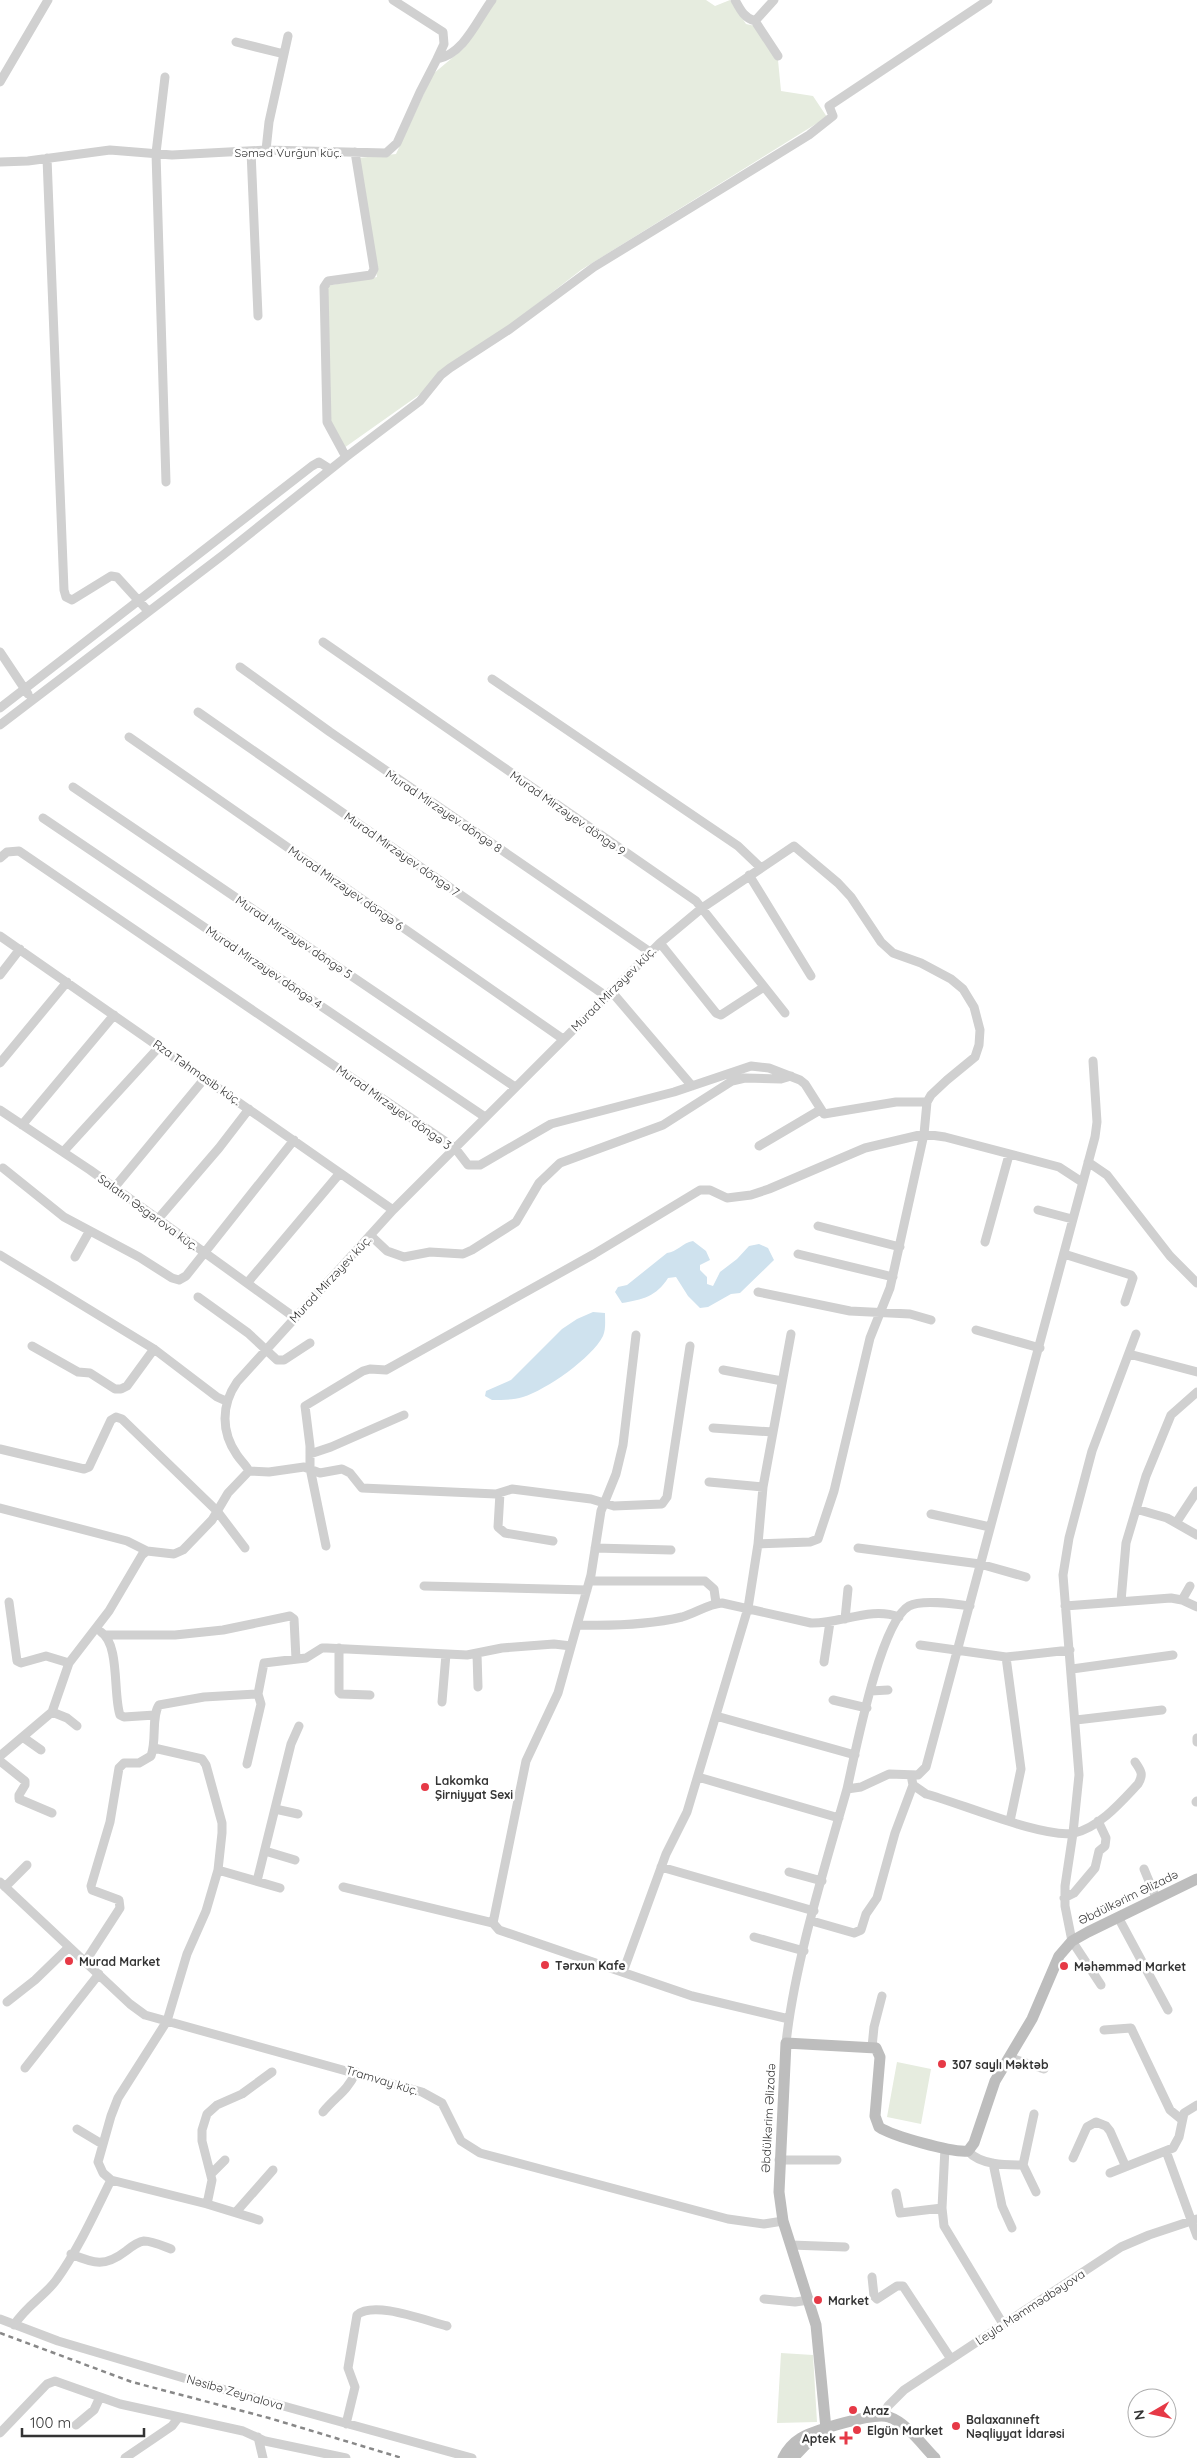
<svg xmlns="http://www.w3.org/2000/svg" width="1197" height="2458" viewBox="0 0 1197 2458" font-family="Quicksand,sans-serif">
<rect width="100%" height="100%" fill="#fff"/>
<path fill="#e6ecdf" d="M 495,0 L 706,0 L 715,6 L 730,0 L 746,24 L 755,26 L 778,60 L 781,91 L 813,96 L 827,117 L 581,270 L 426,390 L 344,448 L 329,423 L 326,286 L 377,277 L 358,158 L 396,154 L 433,74 L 464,48 Z
M 897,2062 L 931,2069 L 921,2124 L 887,2117 Z
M 781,2353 L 813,2355 L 817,2422 L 777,2423 Z"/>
<path fill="#cfe2ee" d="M 693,1241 L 706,1251 L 710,1260 L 700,1265 L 700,1270 L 707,1277 L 707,1284 L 713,1286 L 720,1272 L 737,1259 L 749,1246 L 759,1244 L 768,1248 L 774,1260 L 740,1293 L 731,1294 L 708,1307 L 700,1308 L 688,1296 L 676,1277 L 668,1278 C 657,1296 642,1300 622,1303 L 615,1292 L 618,1287 L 627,1285 L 667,1253 C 677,1252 682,1243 693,1241 Z
M 593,1312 L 605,1313 C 605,1321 606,1329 603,1336 C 592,1358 546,1390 523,1397 C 513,1400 502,1400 492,1400 L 485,1396 L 486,1391 L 511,1380 L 562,1329 L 577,1319 Z"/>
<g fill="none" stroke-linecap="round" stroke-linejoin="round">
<path stroke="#d0d0d0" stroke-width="9" d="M 393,0 L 443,32 L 444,44 L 437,59
M 735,0 C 740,9 744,18 755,21 L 778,56
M 755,21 L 774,0
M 236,42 L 284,54
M 165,77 L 156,153 L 166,482
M 0,82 L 48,0
M 266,150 L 269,122 L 288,36
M 251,151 L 258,316
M 47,158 L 64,590 L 66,597 L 72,600 L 111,576 L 117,577 L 148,611
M 0,162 L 28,161 L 110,150 L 172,155 L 266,150 L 386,153 L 397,143 L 420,92 L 437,59 C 464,54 477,20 492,0
M 346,457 L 327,422 L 324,287 L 328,281 L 371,275 L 374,269 L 355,152
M 323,642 L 696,901 L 785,1013
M 0,652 L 28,694
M 240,667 L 330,732 L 650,952
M 492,679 L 738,846 L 760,867
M 0,708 L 312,466 L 319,462 L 330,469
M 198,712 L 606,996
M 0,725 L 223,555 L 346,457 L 420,401 L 441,375 L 450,368 L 510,329 L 594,267 L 809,135 L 833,116 L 829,106 L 988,0
M 129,737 L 563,1039
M 73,787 L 515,1087
M 43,818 L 485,1117
M 0,858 L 7,852 L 19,851 L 455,1148 L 468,1165 L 480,1165 L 551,1124 L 674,1092 L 751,1066 L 769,1068 L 800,1080 L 805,1084 L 824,1114 L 896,1102 L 927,1102
M 749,875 L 811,976
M 0,936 L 393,1210
M 660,943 L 716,1013 L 721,1015 L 764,987
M 0,975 L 20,949
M 611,991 L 692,1086
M 0,1063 L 67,982
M 0,1110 L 90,1170 L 294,1317
M 22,1125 L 114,1015
M 759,1146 L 820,1110
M 63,1152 L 160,1046
M 1088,1162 L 1107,1175 L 1170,1256 L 1197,1283
M 3,1168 L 64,1217 L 139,1257 L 172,1278 L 179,1280 L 186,1276 L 294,1140
M 114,1188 L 205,1078
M 1038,1210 L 1072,1219
M 158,1219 L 219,1148 L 249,1109
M 818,1226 L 900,1247
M 370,1235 L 387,1251 L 404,1257 L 430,1252 L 463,1254 L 472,1250 L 516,1222 L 539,1183 L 560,1163 L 663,1125 L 732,1081 L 745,1078 L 781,1079 L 791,1076
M 985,1242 L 1009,1155
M 798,1254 L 893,1277
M 1064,1254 L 1131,1275 L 1133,1278 L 1125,1302
M 0,1255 L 154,1349 L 217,1397 L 226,1401
M 75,1257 L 89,1232
M 248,1282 L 340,1173
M 758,1292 L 850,1311 L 910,1314 L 931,1320
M 198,1297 L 248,1333 L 277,1360 L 284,1360 L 310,1343
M 976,1330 L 1040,1348
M 636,1335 L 623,1445 L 616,1474 L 601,1511 L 591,1575 L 558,1693 L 526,1761 L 493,1923 L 499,1930 L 692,1996 L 789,2019
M 32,1346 L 78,1372 L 90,1373 L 115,1389 L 121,1389 L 127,1386 L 154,1349
M 1129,1354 L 1197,1372
M 723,1370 L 782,1381
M 713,1428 L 773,1432
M 0,1449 L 84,1469 L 89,1467 L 111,1420 L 116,1417 L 122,1419 L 217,1511 L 245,1548
M 310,1454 L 331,1447 L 404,1415
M 249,1471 L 269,1472 L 304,1467 L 320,1473 L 342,1469 L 350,1473 L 362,1488 L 496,1494 L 512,1489 L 591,1499 L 614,1506 L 662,1504 L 667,1497 L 690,1346
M 709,1482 L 763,1487
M 500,1493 L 498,1527 L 505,1533 L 553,1541
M 0,1508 L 127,1541 L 147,1551
M 1136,1509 L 1167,1518 L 1197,1535
M 931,1514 L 990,1527
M 1176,1523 L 1197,1491
M 326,1546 L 310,1468 L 310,1446 L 305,1406 L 363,1371 L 370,1369 L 386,1370 L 594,1254 L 700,1190 L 710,1190 L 727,1198 L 751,1195 L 769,1189 L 865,1148 L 924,1134 L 945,1137 L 1059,1167 L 1082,1182
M 595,1548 L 671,1550
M 858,1548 L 980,1564 L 1026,1577
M 590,1581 L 705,1581 L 714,1589 L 716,1603
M 424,1586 L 587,1590
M 1182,1600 L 1190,1586
M 1121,1601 L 1126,1543 L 1146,1476 L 1171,1415 L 1197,1392
M 9,1602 L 17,1661 L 21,1663 L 46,1656 L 69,1663
M 1065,1606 L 1171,1598 L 1182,1600 L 1197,1607
M 845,1619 L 848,1589
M 578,1625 C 613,1626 648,1625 682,1617 C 696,1613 708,1604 722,1603 L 811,1623 C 840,1624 871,1606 899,1617
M 101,1632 C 120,1644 113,1695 120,1715 L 124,1717 L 155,1715
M 105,1635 L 175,1635 L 223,1630 L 290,1616 L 294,1619 L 296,1659
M 920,1645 L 1006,1657 L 1070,1650
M 339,1648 L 339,1692 L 341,1694 L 370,1695
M 477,1654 L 478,1687
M 1006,1657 L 1021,1769 L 1010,1821
M 824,1662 L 830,1622
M 1072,1669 L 1173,1655
M 871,1691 L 888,1690
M 833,1700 L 867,1708
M 442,1702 L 446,1654
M 52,1712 L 67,1718 L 77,1726
M 716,1716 L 855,1755
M 1076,1720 L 1162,1710
M 24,1738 L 41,1750
M 1197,1738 L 1197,1742
M 0,1756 L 52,1712 L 69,1663 L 109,1611 L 142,1555 L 147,1551 L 174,1554 L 183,1550 L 212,1520 L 228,1493 L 249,1471 C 246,1465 241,1461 237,1455 C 221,1432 221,1405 237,1382 L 393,1210 L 660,943 L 702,908 L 794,846 L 838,883 L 851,897 L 881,942 L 893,953 L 921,963 L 951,979 L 963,989 L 974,1007 L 980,1030 L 979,1045 L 975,1057 L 947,1080 L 931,1095 L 927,1102 L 924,1134 L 890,1288 L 870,1338 L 834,1491 L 818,1539 L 810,1542 L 758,1544
M 0,1761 L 25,1781 L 25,1785 L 19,1795 L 19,1799 L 52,1813
M 247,1764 L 261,1704 L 258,1694
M 911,1775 L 913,1785 L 926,1794 C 960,1803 1044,1839 1074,1833 C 1099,1828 1122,1801 1138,1784 C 1144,1774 1141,1771 1135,1762
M 698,1777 L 839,1818
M 847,1789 C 855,1754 880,1622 909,1606 C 922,1599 955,1604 970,1606
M 1196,1802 L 1197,1801
M 275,1809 L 298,1814
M 265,1851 L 295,1860
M 661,1867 L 814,1911
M 1144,1869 L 1156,1898
M 218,1870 L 280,1888
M 789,1872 L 822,1881
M 257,1881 L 291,1744 L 299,1726
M 0,1882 L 130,2004 L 145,2015 L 422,2092 L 442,2103 L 461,2141 L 480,2153 L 728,2219 L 764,2224 L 783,2221
M 5,1887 L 27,1865
M 343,1887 L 493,1923
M 1064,1898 L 1074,1893 L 1095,1868 L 1099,1851 L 1105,1846 L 1106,1838 L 1098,1821
M 1118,1917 L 1168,2010
M 812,1921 L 854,1933 L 861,1930 L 866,1914 L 877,1898 L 895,1833 L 913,1785
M 754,1937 L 804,1951
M 85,1962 L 120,1908 L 119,1900 L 92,1890 L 91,1886 L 110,1822 L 119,1768 L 124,1763 L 139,1763 L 151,1756 C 157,1740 151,1717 159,1705 L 204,1697 L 258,1694 L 264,1663 L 306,1658 L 322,1648 L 327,1648 L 467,1655 L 502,1648 L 554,1644 L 571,1646
M 623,1972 L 666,1854 L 687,1812 L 748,1608 L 758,1544 L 763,1487 L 791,1334
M 1101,1985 L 1072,1941 L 1065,1906 L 1065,1886 L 1073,1833 L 1079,1775 L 1063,1575 L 1069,1538 L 1092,1451 L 1136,1334
M 7,2002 L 35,1980 L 69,1947
M 1104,2030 L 1131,2028 L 1170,2110 L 1181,2119
M 786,2043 C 795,1961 824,1870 847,1789 L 861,1787 L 889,1774 L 918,1775 L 926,1767 L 1095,1137 L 1097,1122 L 1093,1061
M 872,2047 L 874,2027 L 882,1996
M 1011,2058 L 1044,2069
M 25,2068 L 99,1974
M 323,2112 C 337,2095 346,2093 356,2072
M 77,2129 L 102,2144
M 945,2148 L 942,2208 L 944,2226 L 1003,2324
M 968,2151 C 980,2165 1005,2165 1023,2165 L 1034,2114
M 1166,2151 L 1197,2236
M 1073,2158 L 1087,2127 L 1096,2122 L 1106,2126 L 1110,2131 L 1125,2165
M 779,2160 L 837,2160
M 993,2163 L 1002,2206 L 1012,2228
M 1023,2165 L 1036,2192
M 212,2173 L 225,2160
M 1110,2173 L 1173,2148 L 1179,2137 L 1184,2113 L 1197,2105
M 111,2180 L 207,2204 L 259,2220
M 896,2193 L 900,2213 L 942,2208
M 207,2204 L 212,2180 L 202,2141 L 202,2130 L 207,2114 L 217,2105 L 242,2094 L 272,2072
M 236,2212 L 273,2170
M 791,2245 L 845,2247
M 71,2254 C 95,2264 105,2267 126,2251 C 131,2247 137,2242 144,2241 C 152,2241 163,2246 171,2249
M 872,2277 L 874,2296 L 877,2299 L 897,2286 L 903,2286 L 951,2359
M 764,2299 L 795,2302 L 809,2300
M 0,2319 L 58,2341 L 204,2384 L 472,2458
M 14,2325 C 27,2305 45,2296 57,2279 C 77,2252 96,2210 111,2180 L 103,2173 L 98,2162 L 111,2116 L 118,2098 L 167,2021 L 187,1954 L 206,1911 L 218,1870 L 222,1833 L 222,1823 L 206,1765 L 202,1759 L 154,1748
M 882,2416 L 888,2406 L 904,2390 L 1121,2247 L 1149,2235 L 1197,2219
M 346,2424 L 355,2387 L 348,2368 L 357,2315 C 374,2300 426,2321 447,2326
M 76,2425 L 94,2410 L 100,2397
M 0,2433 L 47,2384 L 55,2381 L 120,2404 L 243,2431 L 265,2441 L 346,2458
M 258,2437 L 263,2458
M 125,2458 L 172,2426 L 178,2418"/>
<path stroke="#bdbdbd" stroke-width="11" d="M 826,2429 L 816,2325 L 783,2221 L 779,2192 L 786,2043 L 876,2048 L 880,2057 L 875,2116 L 879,2127 C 892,2136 953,2153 968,2151 L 974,2143 L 995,2081 L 1032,2019 L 1059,1956 L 1072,1941 L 1088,1932 L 1197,1879
M 783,2458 C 787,2450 793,2443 801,2438 C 815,2430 874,2412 889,2417 C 907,2423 922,2445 935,2458
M 793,2458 L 813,2437"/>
<path stroke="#888" stroke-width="2.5" stroke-dasharray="5 4" stroke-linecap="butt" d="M 0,2333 L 132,2382 L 269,2418 L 402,2458"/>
</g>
<g fill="#e63946" stroke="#fff" stroke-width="2">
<circle cx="425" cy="1787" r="5"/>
<circle cx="69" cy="1961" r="5"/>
<circle cx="545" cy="1965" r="5"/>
<circle cx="1064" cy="1966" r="5"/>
<circle cx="942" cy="2064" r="5"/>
<circle cx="818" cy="2300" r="5"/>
<circle cx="853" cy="2410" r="5"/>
<circle cx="956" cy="2426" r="5"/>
<circle cx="857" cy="2430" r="5"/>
<path d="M843.5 2430.5h5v5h5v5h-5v5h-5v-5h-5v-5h5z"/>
</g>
<g text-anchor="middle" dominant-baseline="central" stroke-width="5" stroke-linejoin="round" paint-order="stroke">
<g font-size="12" fill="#333" stroke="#fff">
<text x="288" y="152">Səməd Vurğun küç.</text>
<text transform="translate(444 811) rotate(34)">Murad Mirzəyev döngə 8</text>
<text transform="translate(568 813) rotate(35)">Murad Mirzəyev döngə 9</text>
<text transform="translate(402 854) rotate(35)">Murad Mirzəyev döngə 7</text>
<text transform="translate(346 888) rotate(35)">Murad Mirzəyev döngə 6</text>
<text transform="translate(294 937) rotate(34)">Murad Mirzəyev döngə 5</text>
<text transform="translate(264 967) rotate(34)">Murad Mirzəyev döngə 4</text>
<text transform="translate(613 989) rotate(-45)">Murad Mirzəyev küç.</text>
<text transform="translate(197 1072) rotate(35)">Rza Təhmasib küç.</text>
<text transform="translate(394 1107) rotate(35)">Murad Mirzəyev döngə 3</text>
<text transform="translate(148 1212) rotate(36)">Salatın Əsgərova küç.</text>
<text transform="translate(330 1279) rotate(-47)">Murad Mirzəyev küç.</text>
<text transform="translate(1128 1897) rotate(-26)">Əbdülkərim Əlizadə</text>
<text transform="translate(382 2080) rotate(17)">Tramvay küç.</text>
<text transform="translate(768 2118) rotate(-87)">Əbdülkərim Əlizadə</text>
<text transform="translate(1030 2307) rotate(-33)">Leyla Məmmədbəyova</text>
<text transform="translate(235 2392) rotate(16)">Nəsibə Zeynalova</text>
</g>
<g font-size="12" font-weight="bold" fill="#333" stroke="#fff" text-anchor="start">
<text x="435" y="1780">Lakomka<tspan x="435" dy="14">Şirniyyat Sexi</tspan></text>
<text x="79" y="1961">Murad Market</text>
<text x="555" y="1965">Tərxun Kafe</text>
<text x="1074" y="1966">Məhəmməd Market</text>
<text x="952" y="2064">307 saylı Məktəb</text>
<text x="828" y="2300">Market</text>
<text x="863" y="2410">Araz</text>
<text x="966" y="2419">Balaxanıneft<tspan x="966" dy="14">Nəqliyyat İdarəsi</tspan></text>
<text x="867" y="2430">Elgün Market</text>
<text x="836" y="2438" text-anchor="end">Aptek</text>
</g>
</g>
<g transform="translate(1152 2413) rotate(261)"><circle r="24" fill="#ffffff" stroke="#adadad"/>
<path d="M0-4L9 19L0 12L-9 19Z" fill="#e63946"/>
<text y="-8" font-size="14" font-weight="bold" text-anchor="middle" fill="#333333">N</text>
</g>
<path d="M22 2428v8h122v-8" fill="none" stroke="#333333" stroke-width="2.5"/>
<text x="30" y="2428" font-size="15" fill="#333333" stroke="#ffffff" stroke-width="4" paint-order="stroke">100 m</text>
</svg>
